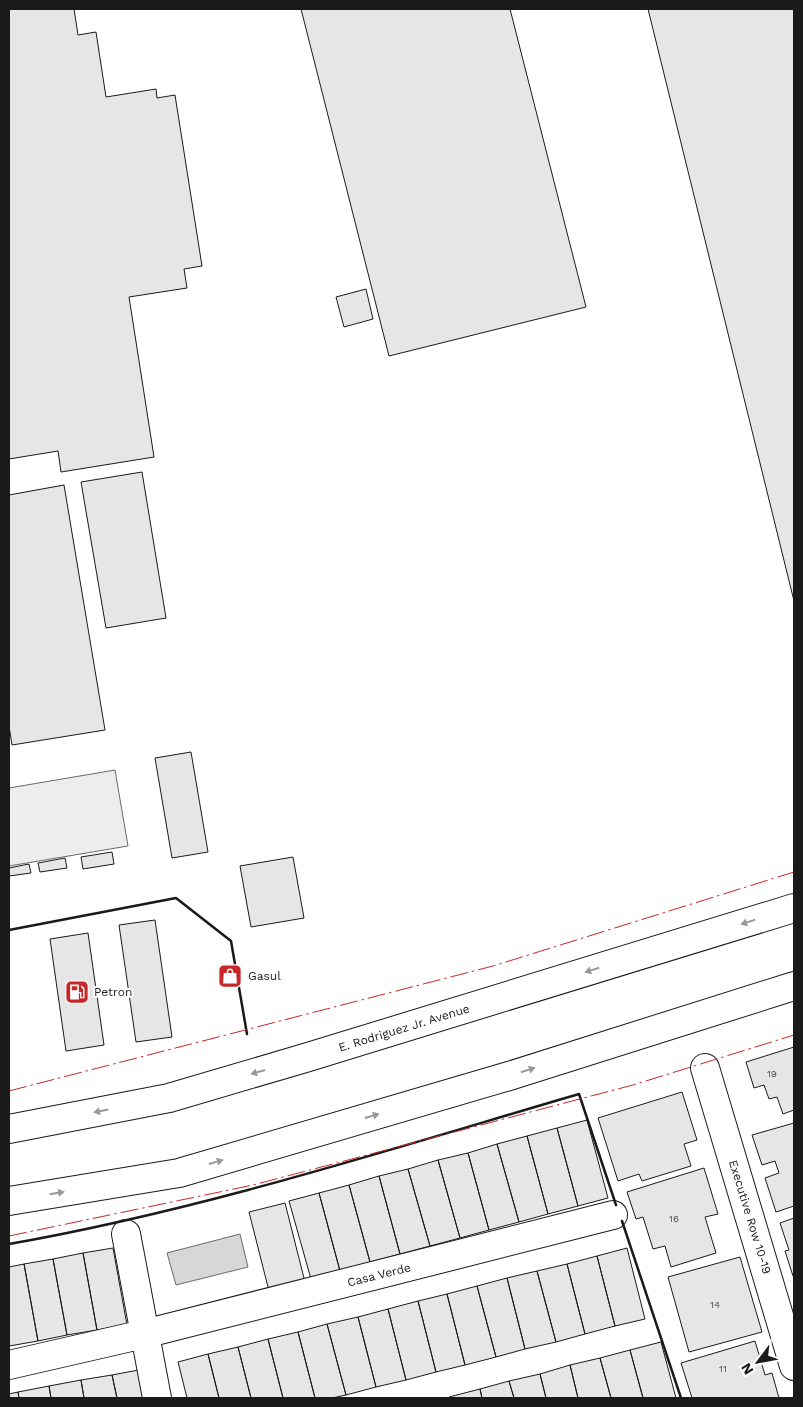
<svg xmlns="http://www.w3.org/2000/svg" width="803" height="1407" viewBox="0 0 803 1407" font-family="'Work Sans',sans-serif">
<rect width="100%" height="100%" fill="#fff"/>
<path fill="#ededed" stroke="#6a6a6a" d="M 115,770 L 128,846 L 9,866 L 9,788 Z"/>
<path fill="#d7d7d7" stroke="#6a6a6a" d="M 240,1234 L 248,1267 L 176,1285 L 167,1253 Z"/>
<path fill="#e6e6e6" stroke="#1a1a1a" d="M 9,9 L 74,9 L 78,35 L 96,32 L 106,97 L 156,89 L 157,98 L 175,95 L 202,266 L 184,269 L 187,288 L 129,297 L 154,457 L 61,472 L 58,451 L 9,459 Z
M 301,9 L 510,9 L 586,307 L 389,356 Z
M 648,9 L 794,9 L 794,601 Z
M 366,289 L 373,319 L 344,327 L 336,297 Z
M 142,472 L 166,618 L 106,628 L 81,482 Z
M 64,485 L 105,730 L 12,745 L 9,726 L 9,495 Z
M 191,752 L 208,852 L 172,858 L 155,758 Z
M 112,852 L 114,864 L 83,869 L 81,857 Z
M 293,857 L 304,918 L 251,927 L 240,866 Z
M 65,858 L 67,868 L 40,872 L 38,863 Z
M 29,864 L 31,873 L 9,876 L 9,868 Z
M 155,920 L 172,1037 L 136,1042 L 119,925 Z
M 88,933 L 104,1045 L 66,1051 L 50,939 Z
M 794,1047 L 794,1110 L 783,1114 L 777,1097 L 769,1099 L 764,1085 L 754,1088 L 746,1062 Z
M 682,1092 L 697,1140 L 684,1144 L 691,1166 L 642,1181 L 639,1174 L 618,1181 L 598,1118 Z
M 587,1120 L 608,1198 L 578,1206 L 557,1128 Z
M 794,1123 L 794,1206 L 776,1212 L 765,1178 L 779,1173 L 775,1161 L 762,1165 L 752,1135 Z
M 557,1128 L 578,1206 L 548,1214 L 527,1136 Z
M 527,1136 L 548,1214 L 519,1222 L 497,1144 Z
M 497,1144 L 519,1222 L 489,1230 L 468,1153 Z
M 468,1153 L 489,1230 L 460,1238 L 438,1160 Z
M 438,1160 L 460,1238 L 430,1246 L 408,1169 Z
M 704,1168 L 718,1214 L 705,1217 L 716,1253 L 671,1267 L 665,1246 L 653,1249 L 643,1217 L 636,1219 L 627,1192 Z
M 408,1169 L 430,1246 L 400,1254 L 379,1176 Z
M 379,1176 L 400,1254 L 370,1262 L 349,1185 Z
M 349,1185 L 370,1262 L 340,1271 L 319,1193 Z
M 319,1193 L 340,1271 L 311,1279 L 289,1201 Z
M 285,1203 L 305,1282 L 269,1291 L 249,1212 Z
M 794,1218 L 794,1276 L 793,1276 L 785,1251 L 789,1250 L 780,1223 Z
M 113,1248 L 127,1325 L 97,1330 L 83,1253 Z
M 627,1248 L 645,1319 L 615,1326 L 597,1256 Z
M 83,1253 L 97,1330 L 67,1335 L 53,1259 Z
M 597,1256 L 615,1326 L 585,1334 L 567,1264 Z
M 740,1257 L 762,1332 L 689,1352 L 668,1277 Z
M 53,1259 L 67,1335 L 38,1341 L 24,1264 Z
M 24,1264 L 38,1341 L 9,1346 L 9,1267 Z
M 567,1264 L 585,1334 L 556,1342 L 537,1271 Z
M 537,1271 L 556,1342 L 525,1349 L 507,1278 Z
M 507,1278 L 525,1349 L 496,1357 L 477,1286 Z
M 477,1286 L 496,1357 L 465,1365 L 447,1294 Z
M 447,1294 L 465,1365 L 436,1372 L 418,1301 Z
M 418,1301 L 436,1372 L 406,1380 L 388,1309 Z
M 388,1309 L 406,1380 L 376,1387 L 358,1317 Z
M 358,1317 L 376,1387 L 346,1395 L 327,1324 Z
M 327,1324 L 346,1395 L 332,1398 L 315,1398 L 298,1332 Z
M 298,1332 L 315,1398 L 283,1398 L 268,1339 Z
M 268,1339 L 283,1398 L 251,1398 L 238,1347 Z
M 755,1341 L 765,1375 L 772,1373 L 779,1398 L 692,1398 L 681,1363 Z
M 661,1342 L 676,1398 L 643,1398 L 630,1350 Z
M 238,1347 L 251,1398 L 219,1398 L 208,1354 Z
M 630,1350 L 643,1398 L 611,1398 L 600,1358 Z
M 208,1354 L 219,1398 L 187,1398 L 178,1362 Z
M 600,1358 L 611,1398 L 578,1398 L 570,1365 Z
M 570,1365 L 578,1398 L 546,1398 L 540,1374 Z
M 144,1369 L 150,1398 L 117,1398 L 112,1375 Z
M 540,1374 L 546,1398 L 514,1398 L 509,1381 Z
M 112,1375 L 117,1398 L 84,1398 L 81,1380 Z
M 81,1380 L 84,1398 L 51,1398 L 49,1386 Z
M 509,1381 L 514,1398 L 482,1398 L 480,1389 Z
M 49,1386 L 51,1398 L 19,1398 L 18,1392 Z
M 480,1389 L 482,1398 L 449,1398 L 449,1397 Z
M 18,1392 L 19,1398 L 9,1398 L 9,1394 Z"/>
<g fill="none" stroke-linecap="round" stroke-linejoin="round">
<g stroke="#1a1a1a" stroke-width="30">
<path id="minor" d="M 705,1068 L 794,1366
M 126,1234 L 157,1398
M 9,1365 L 144,1334 L 613,1215"/>
</g>
<g stroke="#1a1a1a" stroke-width="30">
<path id="major" d="M 9,1129 L 169,1098 L 305,1058 L 794,908
M 9,1201 L 179,1173 L 509,1076 L 794,986"/>
</g>
<use href="#minor" stroke="#fff" stroke-width="28"/>
<use href="#major" stroke="#fff" stroke-width="28"/>
<path stroke="#1a1a1a" stroke-width="2.5" d="M 9,930 L 176,898 L 231,941 L 247,1034
M 622,1221 L 681,1398
M 9,1244 C 202,1210 391,1149 579,1094 L 616,1205"/>
<path stroke="#c62828" stroke-width="1" stroke-dasharray="18 4 2.5 4" stroke-linecap="butt" d="M 9,1091 L 493,966 L 794,872
M 9,1236 L 253,1185 L 633,1085 L 794,1035"/>
</g>
<defs><path id="oneway-solid" d="M-6-.8H1V-3.2L6.5 0L1 3.2V.8H-6Z" transform="scale(1.25)"/></defs>
<g fill="#989898">
<use href="#oneway-solid" transform="translate(748 922) rotate(163)"/>
<use href="#oneway-solid" transform="translate(592 970) rotate(163)"/>
<use href="#oneway-solid" transform="translate(528 1070) rotate(-17)"/>
<use href="#oneway-solid" transform="translate(258 1072) rotate(164)"/>
<use href="#oneway-solid" transform="translate(101 1111) rotate(169)"/>
<use href="#oneway-solid" transform="translate(372 1116) rotate(-16)"/>
<use href="#oneway-solid" transform="translate(216 1162) rotate(-16)"/>
<use href="#oneway-solid" transform="translate(57 1193) rotate(-9)"/>
</g>
<defs>
<g id="shop-square" transform="scale(1.25)"><rect x="-9" y="-9" width="18" height="18" rx="4" fill="#c62828" stroke="#fff"/><path d="M-5-2.5h2.3a2.7 3.5 0 0 1 5.4 0H5L5.5 6h-11ZM-1.5-2.5h3a1.5 2.3 0 0 0-3 0Z" fill="#fff"/></g>
<g id="fuel-square" transform="scale(1.25)"><rect x="-9" y="-9" width="18" height="18" rx="4" fill="#c62828" stroke="#fff"/><path d="M-5.5-6h7V0h2V4h1.3V-2.5L3-4.5l.8-.8L6-3V5H2.5V1h-1V6h-7ZM-4.2-4.7v3.2H.2V-4.7Z" fill="#fff"/></g>
</defs>
<g fill-rule="evenodd">
<use href="#shop-square" x="230" y="976"/>
<use href="#fuel-square" x="77" y="992"/>
</g>
<g text-anchor="middle" dominant-baseline="central" stroke-width="4" stroke-linejoin="round" paint-order="stroke">
<g font-size="10" fill="#4d4d4d">
<text x="772" y="1073">19</text>
<text x="674" y="1218">16</text>
<text x="715" y="1304">14</text>
<text x="723" y="1368">11</text>
</g>
<g font-size="12" fill="#1a1a1a" stroke="#fff" text-anchor="start">
<text x="248" y="976">Gasul</text>
<text x="94" y="992">Petron</text>
</g>
<g font-size="12" fill="#1a1a1a" stroke="#fff">
<text transform="translate(404 1028) rotate(-17)">E. Rodriguez Jr. Avenue</text>
<text transform="translate(750 1217) rotate(73)">Executive Row 10-19</text>
<text transform="translate(379 1275) rotate(-14)">Casa Verde</text>
</g>
</g>
<rect width="803" height="1407" fill="none" stroke="#1a1a1a" stroke-width="20"/>
<g transform="translate(758 1362) rotate(238)" stroke="#ffffff" stroke-width="4" paint-order="stroke">
<path d="M0-4L9 19L0 12L-9 19Z" fill="#1a1a1a"/>
<text y="-8" font-size="14" font-weight="bold" text-anchor="middle" fill="#1a1a1a">N</text>
</g>
</svg>
